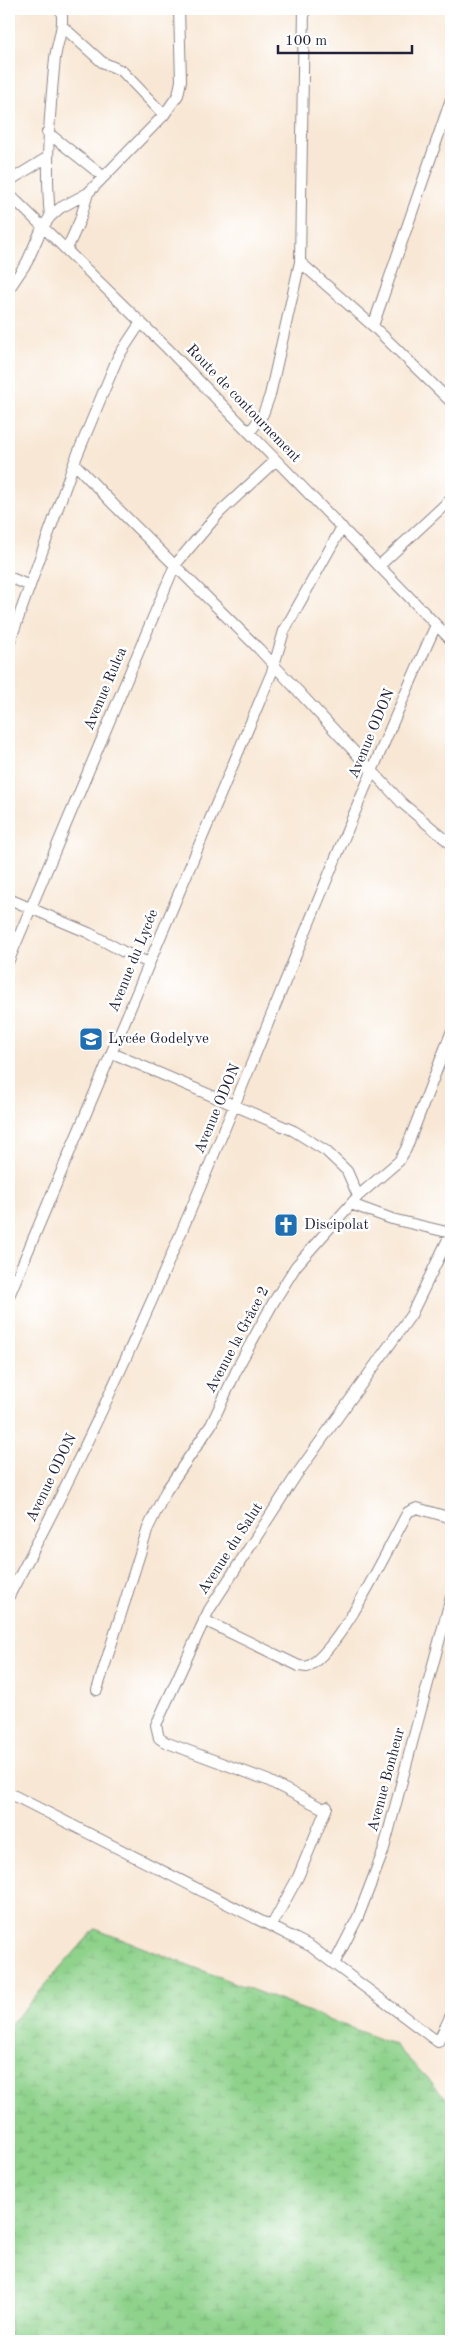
<svg xmlns="http://www.w3.org/2000/svg" width="460" height="2350" viewBox="0 0 460 2350" font-family="'Old Standard TT',serif">
<defs>
<pattern id="wetland-marsh" width="20" height="14" patternUnits="userSpaceOnUse" patternTransform="scale(1.25)"><rect width="20" height="14" fill="#8ed28b"/><path d="M1 5h8M5 5V1M11 12h8M15 12V8" fill="none" stroke="#7ab479"/></pattern>
</defs>
<rect width="100%" height="100%" fill="#fff"/>
<filter id="ink" filterUnits="userSpaceOnUse"><feTurbulence type="fractalNoise" baseFrequency=".02" numOctaves="2"/><feDisplacementMap in="SourceGraphic" scale="10" xChannelSelector="R" yChannelSelector="G"/><feConvolveMatrix kernelMatrix="1 2 1 2 8 2 1 2 1" color-interpolation-filters="sRGB"/></filter>
<filter id="wash" filterUnits="userSpaceOnUse"><feTurbulence type="fractalNoise" baseFrequency=".0096" numOctaves="4" result="noise"/><feDisplacementMap in="SourceGraphic" scale="20" xChannelSelector="R" yChannelSelector="G"/><feGaussianBlur stdDeviation="1.12" result="paint"/><feColorMatrix in="noise" values="0 0 0 0 0 0 0 0 0 0 0 0 0 0 0 0 0 1.4 0 .05"/><feComposite in="paint" operator="in"/></filter>
<g filter="url(#wash)">
<rect width="100%" height="100%" fill="#f8e7d4"/>
<path fill="url(#wetland-marsh)" stroke="#587a63" d="M 95,1929 L 395,2045 L 451,2103 L 451,2341 L 9,2341 L 9,2026 Z"/>
</g>
<g filter="url(#ink)">
<g fill="none" stroke-linecap="round" stroke-linejoin="round">
<g stroke="#8d8488" stroke-width="12">
<path id="minor" d="M 62,26 L 102,62 L 122,71 L 164,115
M 47,132 L 104,177
M 9,181 L 48,157
M 9,194 L 167,348 L 451,640
M 50,217 C 45,164 50,111 55,58 C 57,42 65,26 61,9
M 67,249 L 80,220 L 88,193 L 164,115 L 178,95 L 181,81 L 179,9
M 300,262 L 373,326 L 451,402
M 9,289 L 27,262 L 42,228 L 50,217 L 60,208 L 88,193
M 373,326 L 451,99
M 250,432 L 263,414 L 270,395 L 300,262 L 304,9
M 74,463 L 114,505 L 259,649 L 402,803 L 451,844
M 379,566 L 451,499
M 9,577 L 30,586
M 9,644 L 74,463 L 110,376 L 118,357 L 141,322
M 9,899 L 89,933 L 122,951 L 149,963
M 9,960 L 175,565 L 220,512 L 276,460
M 112,1053 L 294,1131 L 326,1151 L 347,1171 L 358,1196
M 351,1204 L 392,1219 L 451,1233
M 9,1296 L 272,672 L 284,631 L 342,527
M 9,1596 C 177,1284 290,947 436,625
M 204,1620 L 299,1666 L 307,1667 C 341,1650 388,1548 408,1512 L 417,1508 L 451,1518
M 97,1690 L 148,1528 L 166,1491 L 211,1425 L 240,1363 L 273,1303 L 296,1266 L 358,1196 L 399,1161 L 406,1149 L 451,1033
M 9,1793 L 310,1946 L 438,2042 L 451,2015
M 326,1810 L 267,1780 L 165,1742 L 159,1738 L 156,1725 L 209,1610 L 297,1474 L 411,1315 L 451,1233
M 272,1925 L 298,1877 L 327,1807
M 334,1964 L 358,1917 L 383,1852 L 451,1597"/>
</g>
<use href="#minor" stroke="#fff" stroke-width="10"/>
</g>
</g>
<defs>
<g id="school-square" transform="scale(1.25)"><rect x="-9" y="-9" width="18" height="18" rx="4" fill="#1f6fb2" stroke="#fff"/><path d="M0-5L7-2L0 1L-7-2ZM-4 1L0 2.5L4 1V4Q0 6-4 4Z" fill="#fff"/></g>
<g id="church-square" transform="scale(1.25)"><rect x="-9" y="-9" width="18" height="18" rx="4" fill="#1f6fb2" stroke="#fff"/><path d="M-1.2-6h2.4v3.5h3.3v2.4h-3.3V6h-2.4V-.1h-3.3v-2.4h3.3Z" fill="#fff"/></g>
</defs>
<g fill-rule="evenodd">
<use href="#school-square" x="91" y="1039"/>
<use href="#church-square" x="286" y="1225"/>
</g>
<g text-anchor="middle" dominant-baseline="central" stroke-width="5" stroke-linejoin="round" paint-order="stroke">
<g font-size="15" fill="#22223b" stroke="#fff">
<text transform="translate(243 404) rotate(46)">Route de contournement</text>
<text transform="translate(106 689) rotate(-67)">Avenue Rulca</text>
<text transform="translate(372 734) rotate(-67)">Avenue ODON</text>
<text transform="translate(134 961) rotate(-68)">Avenue du Lycée</text>
<text transform="translate(218 1109) rotate(-67)">Avenue ODON</text>
<text transform="translate(238 1340) rotate(-62)">Avenue la Grâce 2</text>
<text transform="translate(52 1478) rotate(-64)">Avenue ODON</text>
<text transform="translate(231 1549) rotate(-57)">Avenue du Salut</text>
<text transform="translate(387 1780) rotate(-75)">Avenue Bonheur</text>
</g>
<g font-size="15" fill="#22223b" stroke="#fff" text-anchor="start">
<text x="108" y="1039">Lycée Godelyve</text>
<text x="304" y="1225">Discipolat</text>
</g>
</g>
<rect width="460" height="2350" fill="none" stroke="#fff" stroke-width="30"/>
<path d="M278 45v8h134v-8" fill="none" stroke="#22223b" stroke-width="2.5"/>
<text x="285" y="45" font-size="15" fill="#22223b" stroke="#ffffff" stroke-width="4" paint-order="stroke">100 m</text>
</svg>
